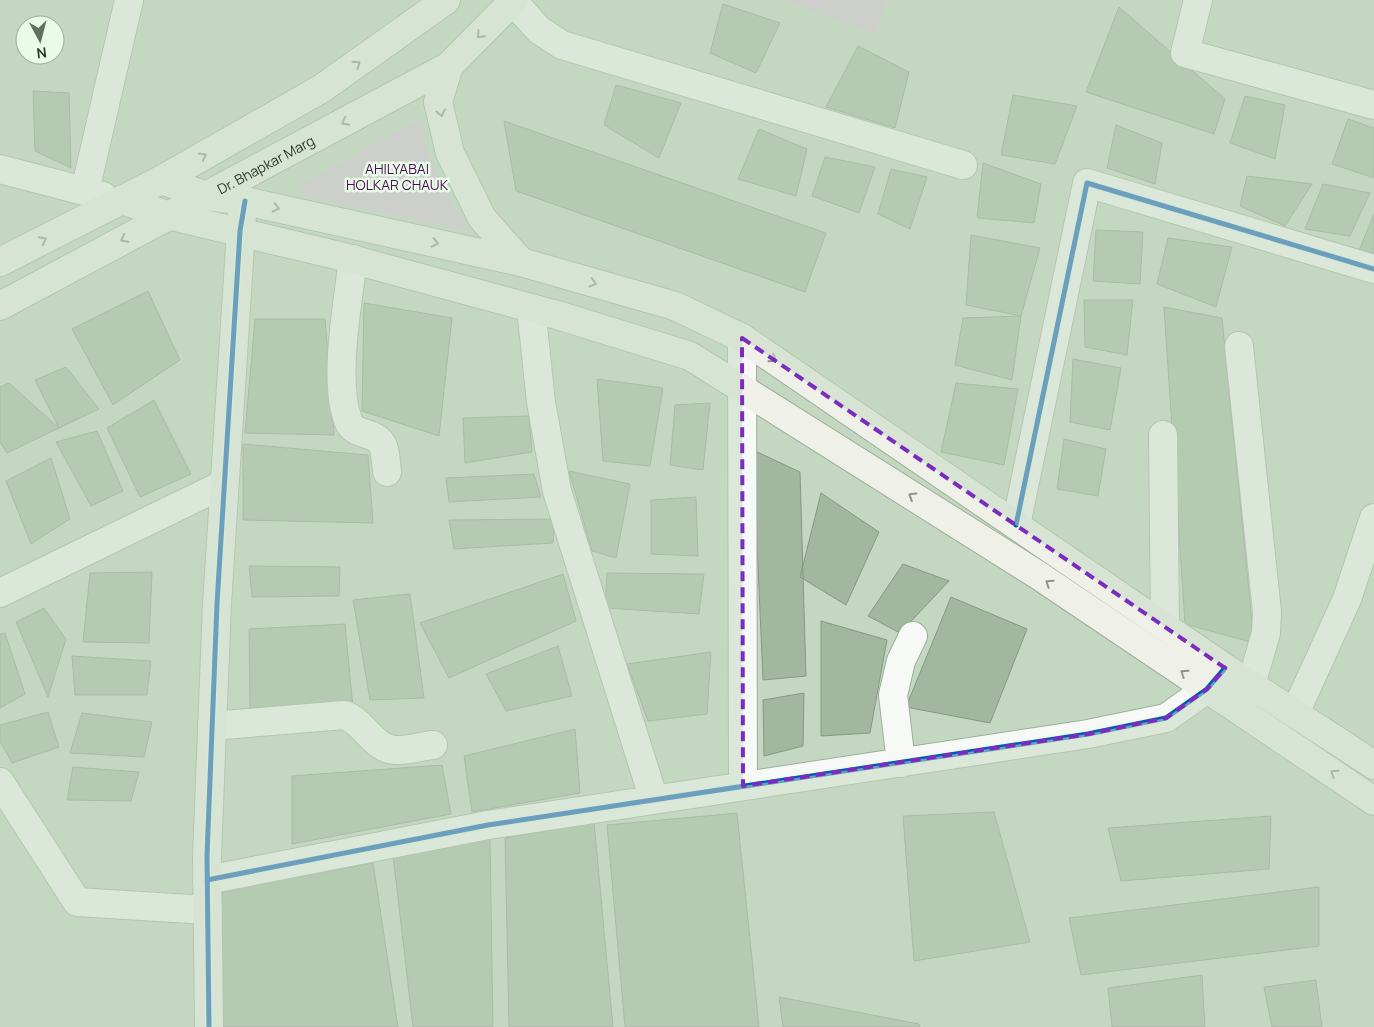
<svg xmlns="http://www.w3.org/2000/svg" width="1374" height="1027" viewBox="0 0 1374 1027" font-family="Manrope,sans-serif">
<rect width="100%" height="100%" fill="#c4d8c1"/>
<path fill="#d4c4d5" d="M 781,0 L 887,0 L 876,33 Z
M 422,118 L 427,151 L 452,203 L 470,231 L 304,196 L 301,184 Z"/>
<path fill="#a1b89e" stroke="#889786" d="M 723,4 L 780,23 L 756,73 L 710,53 Z
M 1119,7 L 1225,99 L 1214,134 L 1086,92 Z
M 858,46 L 909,72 L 895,128 L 826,107 Z
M 616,85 L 681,103 L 659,158 L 604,125 Z
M 33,91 L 69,93 L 71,168 L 35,151 Z
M 1013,95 L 1077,106 L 1055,164 L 1001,155 Z
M 1245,96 L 1285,105 L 1275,159 L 1230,143 Z
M 1348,119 L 1374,128 L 1374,178 L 1332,164 Z
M 504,121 L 826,233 L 805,292 L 516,191 Z
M 1116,125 L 1162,143 L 1155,184 L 1107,168 Z
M 759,129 L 807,149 L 796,196 L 738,179 Z
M 825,157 L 875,167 L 859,213 L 812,196 Z
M 983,163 L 1041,184 L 1034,223 L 977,218 Z
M 891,169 L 927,177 L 910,229 L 878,214 Z
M 1247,176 L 1312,184 L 1285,226 L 1240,206 Z
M 1323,184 L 1370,193 L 1350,236 L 1305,229 Z
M 1374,214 L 1374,258 L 1358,253 Z
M 1096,230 L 1143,232 L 1140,284 L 1093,281 Z
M 971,235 L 1040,248 L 1021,316 L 966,305 Z
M 1168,238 L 1232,247 L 1216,307 L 1157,284 Z
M 148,291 L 180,360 L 113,405 L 72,329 Z
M 1084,300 L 1133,300 L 1127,355 L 1085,347 Z
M 364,303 L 452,318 L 439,436 L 362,411 Z
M 1164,307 L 1222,318 L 1254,643 L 1185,624 Z
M 1021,316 L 1012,380 L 955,365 L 963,318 Z
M 255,319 L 325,319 L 334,435 L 245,433 Z
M 1073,359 L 1121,368 L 1110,430 L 1070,422 Z
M 66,367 L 99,409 L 59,428 L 35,380 Z
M 597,379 L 663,388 L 650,466 L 603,461 Z
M 9,383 L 59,428 L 7,453 L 0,442 L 0,387 Z
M 956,383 L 1018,389 L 1004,465 L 941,452 Z
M 154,400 L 191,474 L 140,497 L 107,428 Z
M 710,403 L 703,470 L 670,465 L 675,405 Z
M 529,416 L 532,452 L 465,463 L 463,418 Z
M 97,431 L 123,491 L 91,506 L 56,442 Z
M 1064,439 L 1106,449 L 1098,496 L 1057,489 Z
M 243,444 L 368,455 L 373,523 L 243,520 Z
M 753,450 L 800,472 L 806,676 L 763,680 Z
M 51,458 L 70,519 L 31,544 L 6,481 Z
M 569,471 L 630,484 L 616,558 L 592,551 Z
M 534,474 L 541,497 L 449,502 L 446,478 Z
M 821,493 L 879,532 L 846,605 L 800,577 Z
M 696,497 L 698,556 L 651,554 L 651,500 Z
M 555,519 L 553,543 L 454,549 L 449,520 Z
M 903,564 L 949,581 L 900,633 L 868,616 Z
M 249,566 L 340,567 L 339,596 L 252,597 Z
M 152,572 L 149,643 L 83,642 L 90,573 Z
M 607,573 L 704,574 L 699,614 L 605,608 Z
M 563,574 L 576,621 L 449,678 L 420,623 Z
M 410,594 L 424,698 L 370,700 L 353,600 Z
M 951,597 L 1027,629 L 990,723 L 906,707 Z
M 44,608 L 66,639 L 48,697 L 16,622 Z
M 821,621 L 887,640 L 870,733 L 821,736 Z
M 345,624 L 354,718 L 250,708 L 249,629 Z
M 5,633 L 25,694 L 0,708 L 0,634 Z
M 558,646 L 572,696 L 506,711 L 486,674 Z
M 711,652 L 707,714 L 648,721 L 627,664 Z
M 72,656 L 151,661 L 147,695 L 75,695 Z
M 804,693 L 803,746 L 764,756 L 763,700 Z
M 48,712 L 59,747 L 12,763 L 0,741 L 0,725 Z
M 82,713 L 152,722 L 144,757 L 70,753 Z
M 575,729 L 580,793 L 472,812 L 464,756 Z
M 442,765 L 451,814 L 292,844 L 292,776 Z
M 73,767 L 139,772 L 131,801 L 67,800 Z
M 994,812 L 1030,942 L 914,961 L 903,816 Z
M 737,813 L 759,1027 L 625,1027 L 607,825 Z
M 1271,816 L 1269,869 L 1121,881 L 1108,828 Z
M 594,822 L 613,1027 L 509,1027 L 505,838 Z
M 490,839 L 493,1027 L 413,1027 L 393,855 Z
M 373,863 L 398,1027 L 218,1027 L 222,890 Z
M 1319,887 L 1319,946 L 1081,975 L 1069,918 Z
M 1202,975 L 1205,1027 L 1112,1027 L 1108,988 Z
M 1316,980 L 1322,1027 L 1272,1027 L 1264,987 Z
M 779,997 L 919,1024 L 920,1027 L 783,1027 Z"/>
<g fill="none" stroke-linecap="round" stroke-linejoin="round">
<g stroke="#9eae9c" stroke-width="30">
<path id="street" d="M 1198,0 L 1185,53 L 1374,105
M 513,1 L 539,30 L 562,45 L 963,165
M 0,169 L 103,196
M 85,191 L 129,0
M 353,259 C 348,302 333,381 348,420 C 354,438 375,429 383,446 C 386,453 386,464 387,472
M 531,308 L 541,402 L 557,491 L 654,800
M 742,338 L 743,786
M 1239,346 L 1267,612 L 1266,633 L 1251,685
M 1163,435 L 1165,625
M 1016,525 L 1087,183 L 1374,269
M 0,593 L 224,484
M 1295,713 L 1347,599 L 1374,518
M 212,726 L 344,715 C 364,721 373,749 395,750 C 407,751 421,746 433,745
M 901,763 L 893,695 L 901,661 L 913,636
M 0,782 L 77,902 L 207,910
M 207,880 L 488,825 L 1088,734 L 1166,718 L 1207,689 L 1223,671"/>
</g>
<g stroke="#9eae9c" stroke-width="30">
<g id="secondary">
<path d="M 449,66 L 438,102 L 450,153 L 482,218 L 521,262"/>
<path d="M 161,180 L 207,196 L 245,201 L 521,262 L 675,306 L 742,338 L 1225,668 L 1374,765"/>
<path d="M 121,200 L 167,215 L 336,255 L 557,315 L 690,356 L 1038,575 L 1374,801"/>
<path d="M 0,262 L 161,180 L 321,89 L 446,0"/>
<path id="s1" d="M 0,306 L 449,66 L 514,0"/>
<path d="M 209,1027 L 207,856 L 217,604 L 242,215"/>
</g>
</g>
<use href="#street" stroke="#f6f9f6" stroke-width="28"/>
<use href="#secondary" stroke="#eff1e9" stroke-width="28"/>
<g stroke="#e9fce8" stroke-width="8">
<path id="cycleway" d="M 1016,525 L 1087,183 L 1374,269
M 207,880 L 488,825 L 1088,734 L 1166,718 L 1207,689 L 1225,668
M 209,1027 L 207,856 L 217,604 L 240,231 L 245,201"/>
</g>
<use href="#cycleway" stroke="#0057b8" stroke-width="5"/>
</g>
<defs><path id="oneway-chevron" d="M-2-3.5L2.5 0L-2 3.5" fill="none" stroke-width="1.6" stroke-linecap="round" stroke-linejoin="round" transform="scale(1.25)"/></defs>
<g stroke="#8d9589">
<use href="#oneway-chevron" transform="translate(480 35) rotate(134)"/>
<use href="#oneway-chevron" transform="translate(357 64) rotate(-35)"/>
<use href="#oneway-chevron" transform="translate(441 113) rotate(77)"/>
<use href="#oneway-chevron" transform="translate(345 122) rotate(152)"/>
<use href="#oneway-chevron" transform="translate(203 156) rotate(-30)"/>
<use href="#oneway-chevron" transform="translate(276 208) rotate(13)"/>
<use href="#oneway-chevron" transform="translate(124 239) rotate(152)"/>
<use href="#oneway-chevron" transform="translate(43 240) rotate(-27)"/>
<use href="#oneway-chevron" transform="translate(435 243) rotate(13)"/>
<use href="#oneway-chevron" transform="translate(593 283) rotate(16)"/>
<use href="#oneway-chevron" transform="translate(773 359) rotate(34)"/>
<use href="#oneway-chevron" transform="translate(912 496) rotate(-148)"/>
<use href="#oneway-chevron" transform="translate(1049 583) rotate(-146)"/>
<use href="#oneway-chevron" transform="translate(1184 673) rotate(-146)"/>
<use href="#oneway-chevron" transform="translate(1334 773) rotate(-146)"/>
</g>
<path d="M0 0H1374V1027H0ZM 742,338 L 1225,668 L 1207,689 L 1166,718 L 1088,734 L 743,786 Z" fill="#c4d8c1" fill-opacity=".55" fill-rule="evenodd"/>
<path fill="none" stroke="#7b2cbf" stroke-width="4" stroke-dasharray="10 6" stroke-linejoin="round" d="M 742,338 L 1225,668 L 1207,689 L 1166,718 L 1088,734 L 743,786 Z"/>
<g text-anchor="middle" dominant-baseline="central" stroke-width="5" stroke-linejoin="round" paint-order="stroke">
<g font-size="14" fill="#2b3929" stroke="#e9fce8">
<text stroke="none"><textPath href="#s1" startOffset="301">Dr. Bhapkar Marg</textPath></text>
</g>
<g font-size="14" fill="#4e0d56" stroke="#e9fce8">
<text x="397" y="168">AHILYABAI<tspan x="397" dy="16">HOLKAR CHAUK</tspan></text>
</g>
</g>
<g transform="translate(40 40) rotate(173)"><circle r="24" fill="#e9fce8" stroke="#9dae9c"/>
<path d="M0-4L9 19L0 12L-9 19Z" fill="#61715e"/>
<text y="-8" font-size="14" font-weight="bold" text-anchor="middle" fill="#2b3929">N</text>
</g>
</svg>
